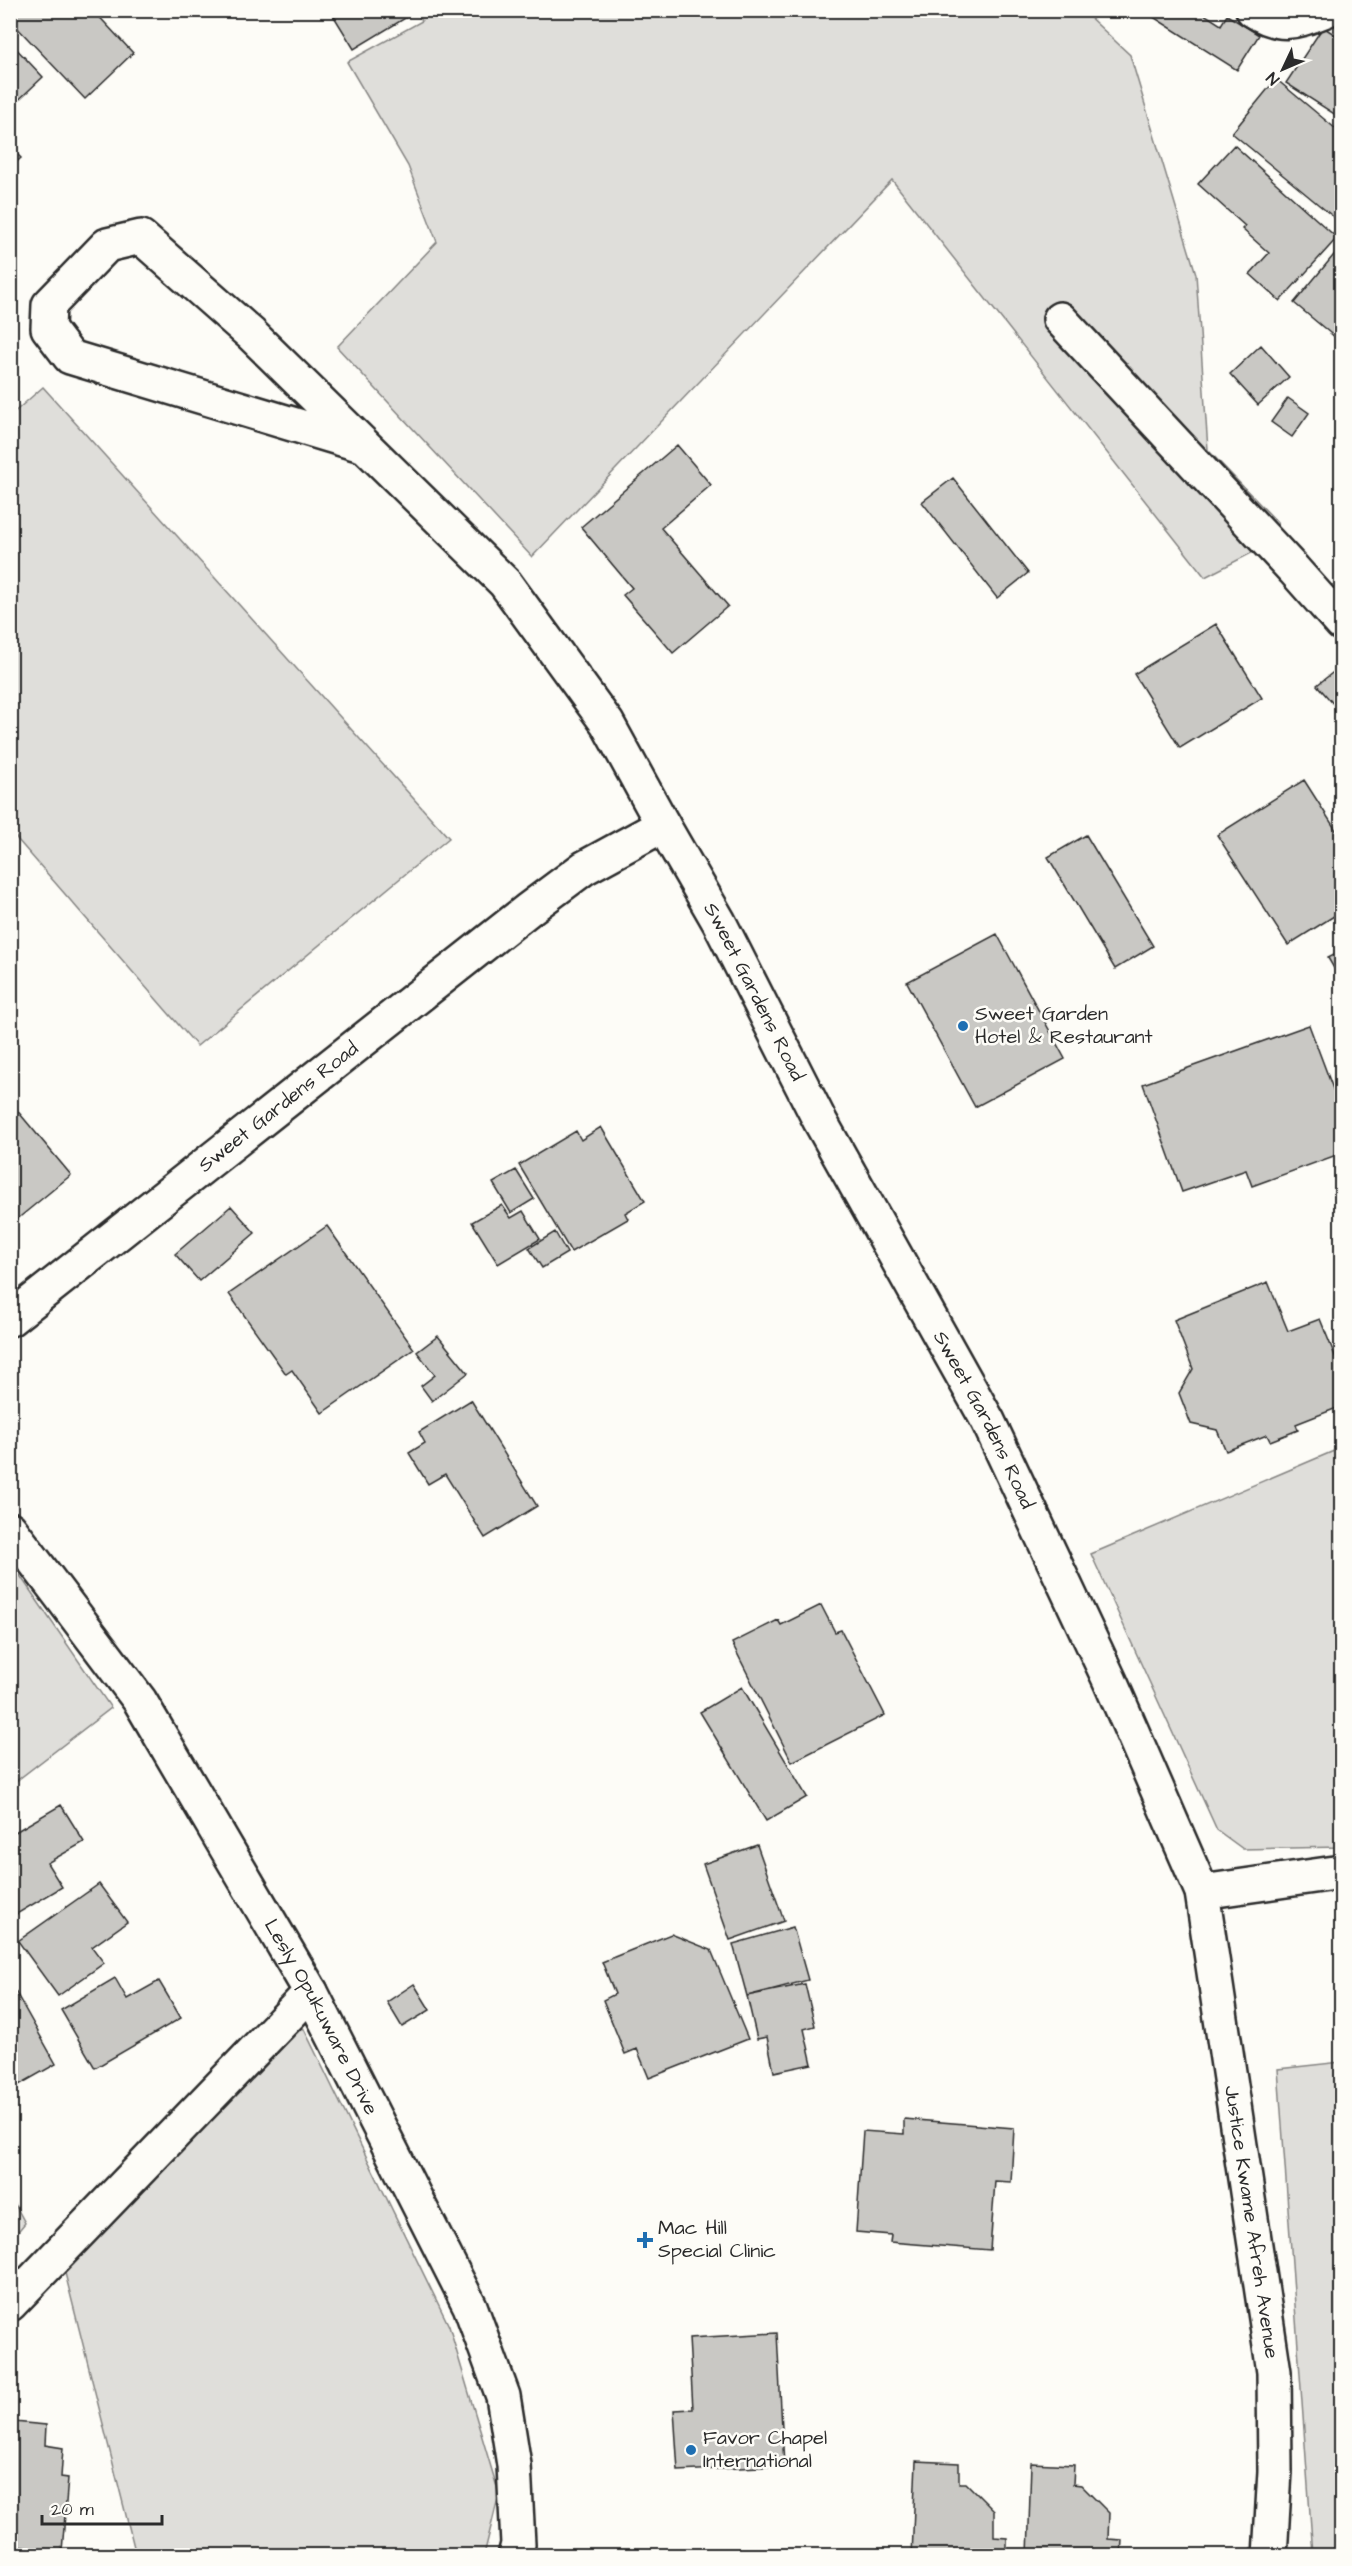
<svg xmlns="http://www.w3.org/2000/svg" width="1352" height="2566" viewBox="0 0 1352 2566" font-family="'Architects Daughter',sans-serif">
<rect width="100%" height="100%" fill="#fdfcf7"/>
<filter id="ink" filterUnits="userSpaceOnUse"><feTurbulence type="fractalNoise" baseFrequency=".0167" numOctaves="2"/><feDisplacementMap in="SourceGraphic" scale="12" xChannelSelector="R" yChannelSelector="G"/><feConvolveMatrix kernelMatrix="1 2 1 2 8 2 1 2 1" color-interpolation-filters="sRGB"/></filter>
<g filter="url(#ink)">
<path fill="#dfdeda" stroke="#858482" stroke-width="1.5" d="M 416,11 L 1083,11 L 1130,55 L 1196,274 L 1208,450 L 1278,523 L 1269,544 L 1205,577 L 892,180 L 532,557 L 337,347 L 437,242 L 408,166 L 347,62 L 422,21 Z
M 43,387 L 449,838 L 197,1046 L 11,832 L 11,415 Z
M 1341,1448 L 1341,1847 L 1243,1849 L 1217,1830 L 1091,1554 Z
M 10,1561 L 111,1708 L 11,1785 L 10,1785 Z
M 302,2025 L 449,2326 L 499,2494 L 484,2555 L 136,2555 L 64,2269 Z
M 1341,2062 L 1341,2555 L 1313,2555 L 1278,2069 Z
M 11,2197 L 25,2223 L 11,2240 L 10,2240 Z"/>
<path fill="#c9c8c4" stroke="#2b2b2b" stroke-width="1.5" d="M 10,10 L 93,10 L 133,53 L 85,99 L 10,20 Z
M 330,10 L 410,10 L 412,14 L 354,49 Z
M 1149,10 L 1198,10 L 1221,25 L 1227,15 L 1259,35 L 1237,70 L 1147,13 Z
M 1323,27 L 1342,39 L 1342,119 L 1286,83 Z
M 10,42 L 43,77 L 10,108 Z
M 1276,79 L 1342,134 L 1342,224 L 1232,133 Z
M 1234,145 L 1337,238 L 1280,301 L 1250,274 L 1269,253 L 1242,229 L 1245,226 L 1198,184 Z
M 10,147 L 21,158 L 10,168 Z
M 1338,250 L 1342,253 L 1342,343 L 1294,303 Z
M 1261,345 L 1289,377 L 1258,405 L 1230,374 Z
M 1288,398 L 1309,413 L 1292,437 L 1271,422 Z
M 677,445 L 711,485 L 661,528 L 728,606 L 673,653 L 623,595 L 632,588 L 581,527 Z
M 953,478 L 1028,573 L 997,598 L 922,502 Z
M 1216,624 L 1262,698 L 1180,748 L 1134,674 Z
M 1341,666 L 1342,667 L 1342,714 L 1317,685 Z
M 1304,780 L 1339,835 L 1342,833 L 1342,911 L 1288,945 L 1217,835 Z
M 1086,835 L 1153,946 L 1115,969 L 1048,857 Z
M 997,934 L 1065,1059 L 975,1107 L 907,982 Z
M 1342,951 L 1342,982 L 1328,958 Z
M 1309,1025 L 1342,1113 L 1342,1153 L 1252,1186 L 1246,1170 L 1182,1192 L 1143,1084 Z
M 10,1102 L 71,1175 L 10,1225 Z
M 601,1127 L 645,1201 L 625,1213 L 628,1219 L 571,1252 L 519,1165 L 576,1131 L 581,1140 Z
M 516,1170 L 534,1199 L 511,1213 L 493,1183 Z
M 502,1205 L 511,1218 L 523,1211 L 540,1239 L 498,1264 L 472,1222 Z
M 231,1206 L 255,1233 L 199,1281 L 175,1254 Z
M 327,1226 L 414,1349 L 322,1413 L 292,1370 L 286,1374 L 229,1294 Z
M 555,1232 L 567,1253 L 542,1268 L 529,1248 Z
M 1268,1282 L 1288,1331 L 1320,1319 L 1342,1373 L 1342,1406 L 1296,1424 L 1298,1430 L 1270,1441 L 1267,1435 L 1226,1451 L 1217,1430 L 1191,1424 L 1179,1393 L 1193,1369 L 1174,1320 Z
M 438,1336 L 468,1373 L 432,1401 L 421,1386 L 435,1375 L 417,1352 Z
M 471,1400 L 537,1506 L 485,1538 L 445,1474 L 428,1484 L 409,1453 L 425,1443 L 419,1432 Z
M 821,1605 L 835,1632 L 841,1630 L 885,1715 L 792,1762 L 732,1643 L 778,1620 L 781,1625 Z
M 742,1687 L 807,1797 L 766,1821 L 700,1712 Z
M 61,1805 L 84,1842 L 47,1863 L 62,1887 L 10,1918 L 10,1835 Z
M 757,1845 L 784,1921 L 730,1940 L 703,1864 Z
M 99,1884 L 127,1922 L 92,1947 L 104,1963 L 58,1996 L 18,1941 Z
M 793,1927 L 808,1980 L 747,1996 L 733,1944 Z
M 671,1934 L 711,1950 L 748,2039 L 649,2078 L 637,2049 L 625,2054 L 603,2000 L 615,1994 L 602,1962 Z
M 115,1978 L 127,1999 L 159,1981 L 181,2018 L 95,2068 L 61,2010 Z
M 10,1982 L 56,2064 L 10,2090 Z
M 414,1984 L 430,2010 L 402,2027 L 387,2002 Z
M 805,1984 L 815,2026 L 804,2029 L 812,2064 L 774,2072 L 767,2037 L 757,2039 L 747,1996 Z
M 904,2119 L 1014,2128 L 1011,2182 L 995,2181 L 990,2250 L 890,2242 L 891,2235 L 856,2232 L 863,2131 L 904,2134 Z
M 777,2333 L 784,2466 L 678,2471 L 674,2410 L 693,2409 L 689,2338 Z
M 14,2422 L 46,2425 L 45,2445 L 63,2448 L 61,2477 L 68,2478 L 62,2551 L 10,2546 L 10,2429 L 14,2430 Z
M 916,2461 L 959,2463 L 959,2483 L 966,2483 L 994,2511 L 994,2537 L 1007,2538 L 1007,2556 L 912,2556 Z
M 1031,2463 L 1074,2465 L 1073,2484 L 1081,2485 L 1109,2513 L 1108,2539 L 1122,2540 L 1121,2556 L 1028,2556 Z"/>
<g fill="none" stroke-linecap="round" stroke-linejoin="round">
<g stroke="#2b2b2b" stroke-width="38">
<g id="street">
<path d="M 1253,10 C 1283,29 1296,21 1326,10"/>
<path d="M 1060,319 L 1294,570 L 1342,624"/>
<path d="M 365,446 L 70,357 L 48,328 L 49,305 L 107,245 L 141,237 L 251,334 L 505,583 L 607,723 L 663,825"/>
<path id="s1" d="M 10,1319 L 529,909 L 584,868 L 663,825 L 719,922 L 820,1121 L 988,1421 L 1110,1681 L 1202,1892 L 1274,2372 L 1275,2471 L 1270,2556"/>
<path id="s2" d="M 10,1529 L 140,1701 L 311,1992 L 470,2306 L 503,2396 L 514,2465 L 518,2544 L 515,2556"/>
<path d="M 1202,1892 L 1342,1872"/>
<path d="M 10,2304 L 311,1992"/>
</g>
</g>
<use href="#street" stroke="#fdfcf7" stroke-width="33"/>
</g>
</g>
<g fill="#1f6fb2" stroke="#fdfcf7" stroke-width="2">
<circle cx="963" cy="1026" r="6"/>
<path d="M642 2231h6v6h6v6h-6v6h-6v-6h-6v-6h6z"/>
<circle cx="691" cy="2450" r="6"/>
</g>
<g text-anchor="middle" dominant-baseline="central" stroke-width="5" stroke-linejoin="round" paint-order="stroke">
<g font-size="20" fill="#2b2b2b" stroke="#fdfcf7">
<text stroke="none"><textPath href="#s1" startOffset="1010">Sweet Gardens Road</textPath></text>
<text stroke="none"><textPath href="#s1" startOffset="342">Sweet Gardens Road</textPath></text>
<text stroke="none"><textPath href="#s1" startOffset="1496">Sweet Gardens Road</textPath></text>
<text stroke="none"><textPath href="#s2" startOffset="580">Lesly Opukuware Drive</textPath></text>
<text stroke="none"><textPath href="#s1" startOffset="2350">Justice Kwame Afreh Avenue</textPath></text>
</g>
<g font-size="20" fill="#2b2b2b" stroke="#fdfcf7" text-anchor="start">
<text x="975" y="1014">Sweet Garden<tspan x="975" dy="23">Hotel &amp; Restaurant</tspan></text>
<text x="658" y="2228">Mac Hill<tspan x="658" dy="23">Special Clinic</tspan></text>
<text x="703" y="2438">Favor Chapel<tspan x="703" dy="23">International</tspan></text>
</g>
</g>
<rect width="1352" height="2566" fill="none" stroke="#fdfcf7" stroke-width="36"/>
<rect x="18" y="18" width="1316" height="2530" fill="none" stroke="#2b2b2b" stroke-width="2" filter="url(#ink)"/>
<g transform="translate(1283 69) rotate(226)" stroke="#fdfcf7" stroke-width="4.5" paint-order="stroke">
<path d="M0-4.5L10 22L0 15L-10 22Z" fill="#2b2b2b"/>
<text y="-9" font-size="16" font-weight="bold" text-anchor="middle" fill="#2b2b2b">N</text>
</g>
<path d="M42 2515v9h120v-9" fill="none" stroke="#2b2b2b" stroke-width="3"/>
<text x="51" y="2515" font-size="18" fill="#2b2b2b" stroke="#fdfcf7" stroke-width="4.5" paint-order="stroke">20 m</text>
</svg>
